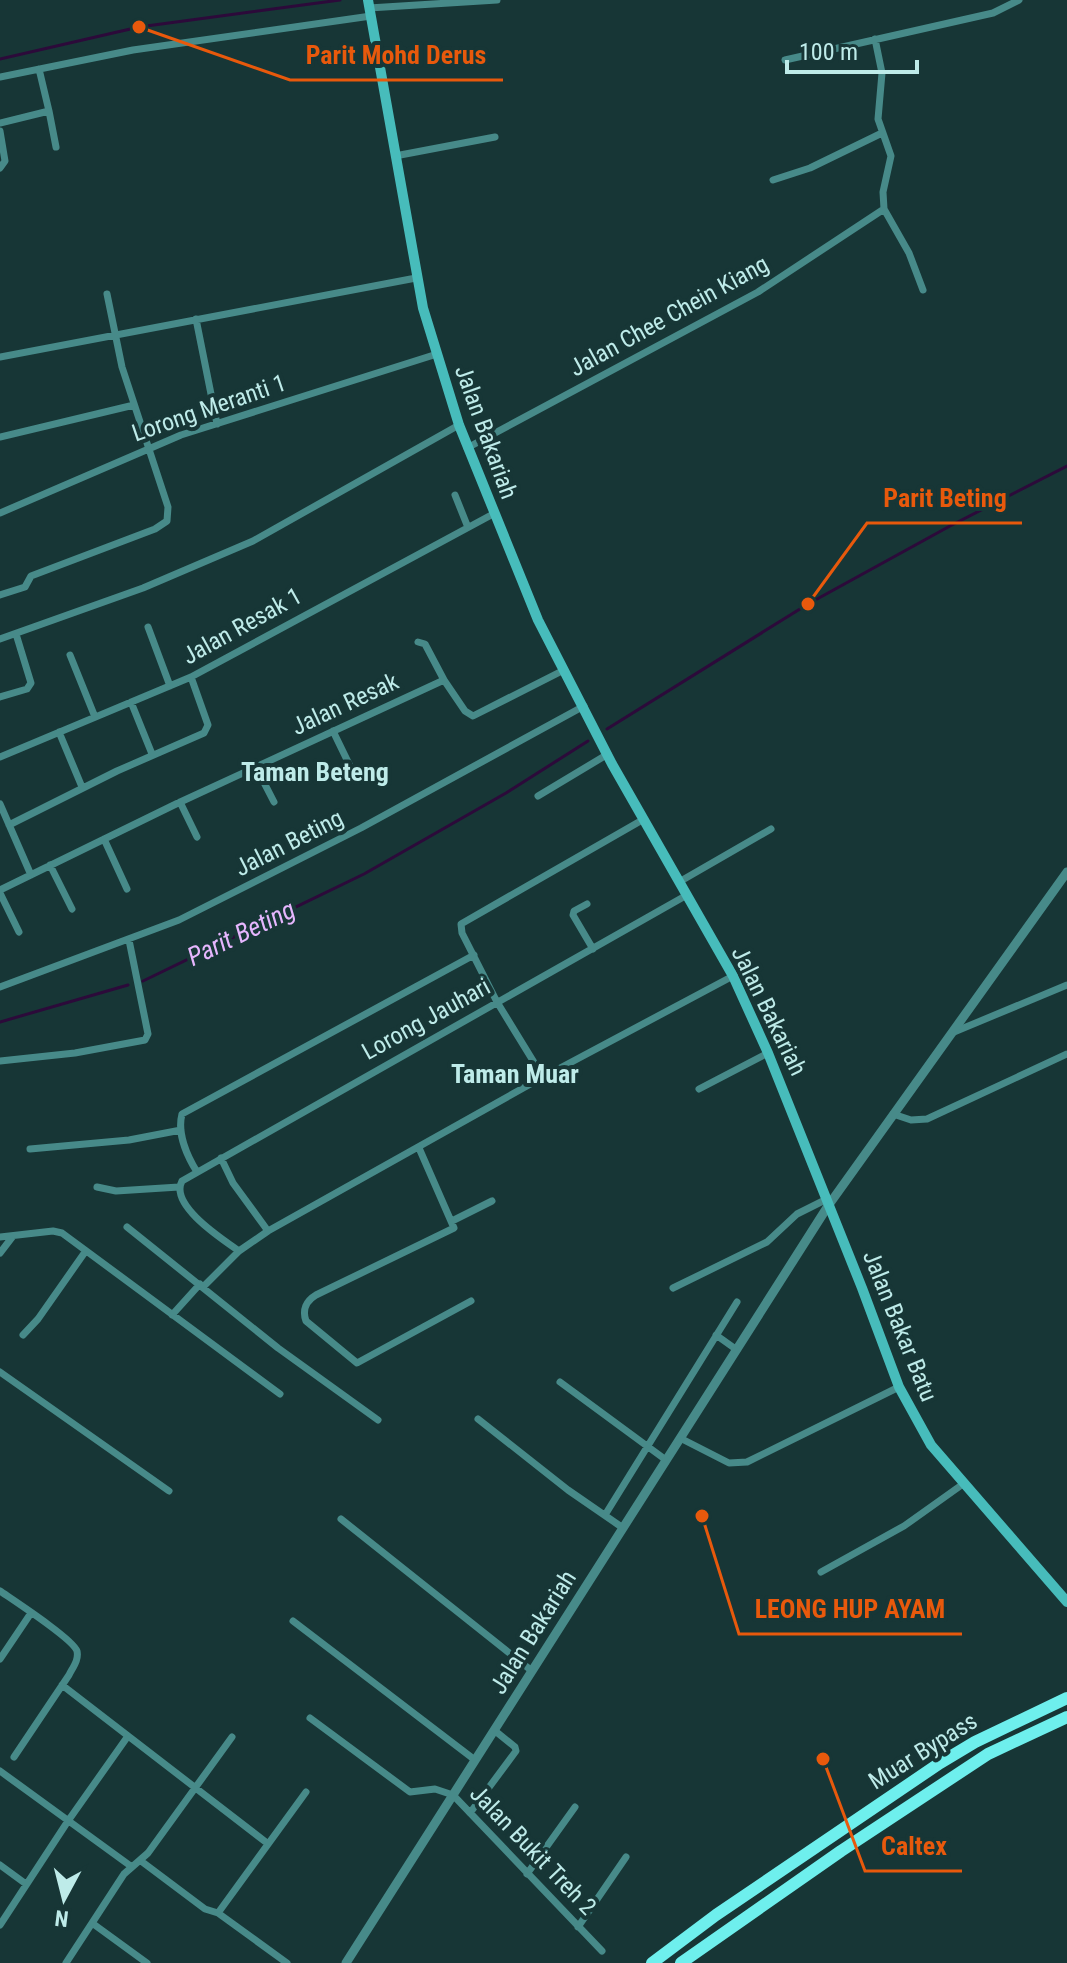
<svg xmlns="http://www.w3.org/2000/svg" width="1067" height="1963" viewBox="0 0 1067 1963" font-family="'Roboto Condensed',sans-serif">
<rect width="100%" height="100%" fill="#173636"/>
<g fill="none" stroke-linecap="round" stroke-linejoin="round">
<path stroke="#2c0a3a" stroke-width="3" d="M 0,59 L 139,27 L 340,0
M 607,729 L 808,604 L 950,526 L 1067,466
M 143,981 L 364,874 L 506,793 L 588,741
M 0,1022 L 128,985"/>
<path stroke="#478a89" stroke-width="7" d="M 369,8 L 497,0
M 875,39 L 882,73 L 878,119 L 891,156 L 883,192 L 884,209 L 909,253 L 923,290
M 785,60 L 993,13 L 1019,0
M 0,77 L 133,50 L 371,16
M 49,111 L 56,147
M 0,123 L 49,111 L 39,69
M 0,131 L 5,161 L 0,168
M 395,156 L 495,137
M 773,180 L 810,168 L 882,133
M 196,319 L 217,424
M 0,357 L 416,278
M 0,437 L 134,405
M 467,448 L 758,292 L 884,209
M 455,495 L 467,525
M 0,513 L 181,435 L 437,354
M 0,595 L 25,587 L 31,576 L 155,529 L 167,521 L 168,507 L 122,367 L 107,294
M 148,627 L 170,686
M 0,639 L 143,588 L 253,541 L 459,425
M 418,642 L 425,644 L 444,680
M 70,655 L 95,717
M 0,697 L 27,689 L 31,683 L 16,634
M 131,702 L 152,754
M 333,731 L 350,766
M 59,732 L 82,787
M 0,757 L 191,677 L 495,513
M 256,767 L 274,802
M 538,796 L 608,754
M 180,802 L 197,837
M 0,804 L 31,875
M 9,825 L 117,771 L 204,733 L 208,725 L 191,677
M 104,839 L 127,889
M 50,865 L 72,909
M 679,882 L 771,829
M 0,890 L 176,804 L 444,680 L 465,711 L 473,716 L 562,671
M 0,893 L 19,932
M 587,904 L 574,911 L 573,915 L 593,949
M 0,987 L 179,920 L 361,828 L 584,706
M 954,1032 L 1067,985
M 0,1061 L 75,1053 L 145,1040 L 148,1034 L 129,940
M 543,1077 L 497,1002 L 462,933 L 461,924 L 644,819
M 699,1089 L 768,1053
M 893,1114 L 911,1120 L 927,1119 L 1067,1054
M 419,1148 L 454,1228 L 316,1295 C 306,1301 302,1310 306,1321 L 357,1363 L 471,1301
M 30,1149 L 129,1140 L 181,1130
M 221,1158 L 233,1183 L 268,1231
M 197,1172 C 187,1156 177,1133 182,1114 L 474,955
M 97,1187 L 116,1191 L 179,1187
M 452,1221 L 492,1201
M 127,1227 L 278,1348 L 378,1420
M 0,1237 L 53,1231 L 62,1233 L 280,1394
M 239,1251 C 222,1239 169,1205 182,1181 L 687,895
M 0,1253 L 13,1236
M 203,1287 L 239,1251 L 268,1231 L 534,1082 L 733,976
M 673,1288 L 767,1242 L 797,1214 L 827,1199
M 172,1315 L 200,1284
M 23,1335 L 38,1319 L 85,1252
M 716,1335 L 737,1350
M 0,1372 L 169,1491
M 560,1382 L 666,1460
M 478,1419 L 568,1490 L 623,1528
M 680,1438 L 729,1463 L 747,1462 L 899,1387
M 605,1515 L 737,1302
M 341,1519 L 532,1671
M 821,1572 L 904,1526 L 963,1484
M 0,1591 C 13,1600 73,1639 77,1651 C 79,1660 73,1667 69,1675 L 14,1757
M 293,1621 L 475,1760
M 0,1659 L 31,1613
M 62,1685 L 267,1843
M 310,1718 L 410,1792 L 435,1789 L 453,1795 L 602,1951
M 0,1771 L 132,1867
M 470,1813 L 516,1751 L 515,1747 L 494,1730
M 141,1861 L 205,1909 L 218,1913 L 287,1963
M 0,1865 L 26,1884
M 527,1874 L 575,1807
M 218,1913 L 306,1792
M 92,1923 L 147,1963
M 0,1925 L 68,1821 L 128,1736
M 578,1927 L 626,1857
M 66,1963 L 124,1874 L 148,1853 L 232,1737"/>
<path stroke="#478a89" stroke-width="9" d="M 346,1963 L 828,1206 L 1067,872"/>
<path stroke="#47bcbb" stroke-width="10" d="M 368,0 L 423,308 L 459,425 L 538,620 L 612,764 L 733,976 L 768,1053 L 862,1288 L 899,1387 L 931,1445 L 1067,1602"/>
<path stroke="#6eefed" stroke-width="12" d="M 652,1963 L 716,1915 L 940,1763 L 975,1742 L 1067,1698
M 681,1963 L 841,1851 L 988,1754 L 1067,1717"/>
</g>
<g text-anchor="middle" dominant-baseline="central" stroke-width="8" stroke-linejoin="round" paint-order="stroke">
<g font-size="24" fill="#beebe9" stroke="#173636">
<text transform="translate(669 316) rotate(-29)">Jalan Chee Chein Kiang</text>
<text transform="translate(209 408) rotate(-19)">Lorong Meranti 1</text>
<text transform="translate(486 432) rotate(70)">Jalan Bakariah</text>
<text transform="translate(242 626) rotate(-29)">Jalan Resak 1</text>
<text transform="translate(345 704) rotate(-25)">Jalan Resak</text>
<text transform="translate(289 843) rotate(-27)">Jalan Beting</text>
<text transform="translate(769 1011) rotate(64)">Jalan Bakariah</text>
<text transform="translate(426 1019) rotate(-29)">Lorong Jauhari</text>
<text transform="translate(900 1326) rotate(68)">Jalan Bakar Batu</text>
<text transform="translate(533 1632) rotate(-58)">Jalan Bakariah</text>
<text transform="translate(923 1751) rotate(-32)">Muar Bypass</text>
<text transform="translate(533 1850) rotate(46)">Jalan Bukit Treh 2</text>
</g>
<g font-size="26" font-weight="bold" fill="#beebe9" stroke="#173636">
<text x="315" y="772">Taman Beteng</text>
<text x="515" y="1074">Taman Muar</text>
</g>
<g font-size="26" font-style="italic" fill="#e6b6fe" stroke="#173636">
<text transform="translate(241 933) rotate(-26)">Parit Beting</text>
</g>
</g>
<path fill="none" stroke="#e8590c" stroke-width="3" d="M139 27L290 80H503M808 604L867 523H1022M702 1516L739 1634H962M823 1759L865 1871H962"/>
<g fill="#e8590c" stroke="#173636" stroke-width="3">
<circle cx="139" cy="27" r="8"/>
<circle cx="808" cy="604" r="8"/>
<circle cx="702" cy="1516" r="8"/>
<circle cx="823" cy="1759" r="8"/>
</g>
<g font-size="26" text-anchor="middle" font-weight="bold" fill="#e8590c" stroke="#173636" stroke-width="8" stroke-linejoin="round" paint-order="stroke">
<text x="396" y="64">Parit Mohd Derus</text>
<text x="945" y="507">Parit Beting</text>
<text x="850" y="1618">LEONG HUP AYAM</text>
<text x="914" y="1855">Caltex</text>
</g>
<g transform="translate(64 1899) rotate(187)" stroke="#173636" stroke-width="6" paint-order="stroke">
<path d="M0-6L14 30L0 20L-14 30Z" fill="#beebe9"/>
<text y="-12" font-size="22" font-weight="bold" text-anchor="middle" fill="#beebe9">N</text>
</g>
<path d="M787 60v12h130v-12" fill="none" stroke="#beebe9" stroke-width="4"/>
<text x="799" y="60" font-size="24" fill="#beebe9" stroke="#173636" stroke-width="6" paint-order="stroke">100 m</text>
</svg>
